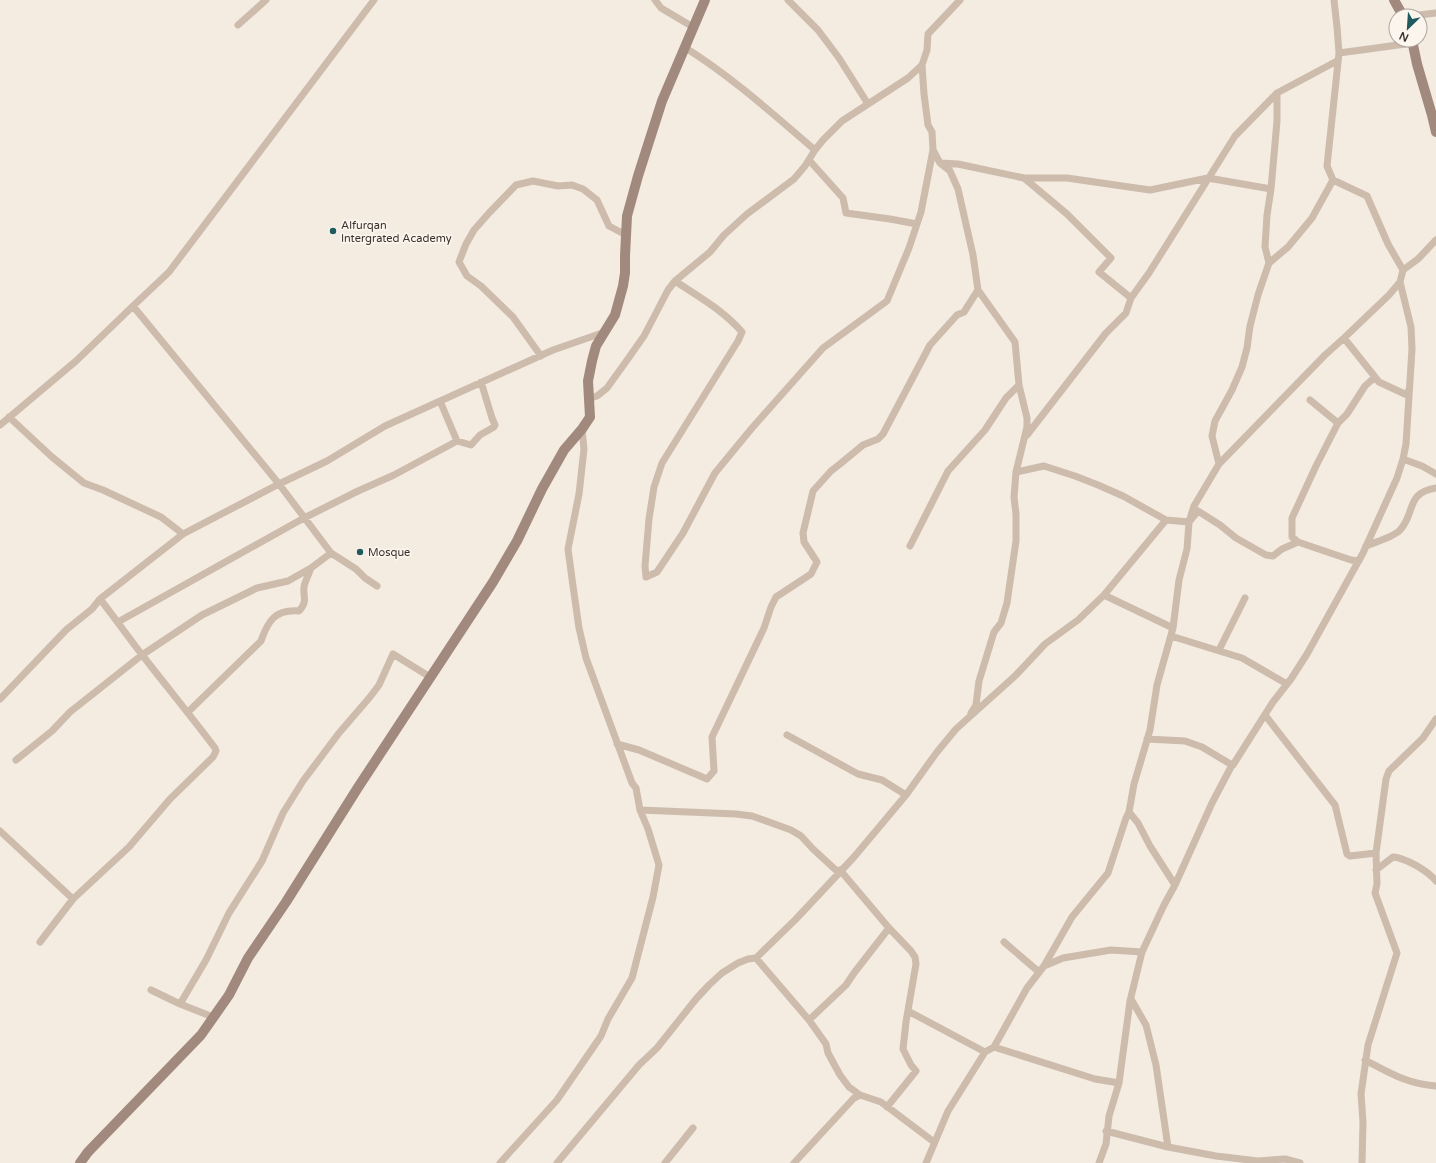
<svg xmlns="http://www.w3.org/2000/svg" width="1436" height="1163" viewBox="0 0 1436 1163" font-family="'Varela Round',sans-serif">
<rect width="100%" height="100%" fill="#f4ebe1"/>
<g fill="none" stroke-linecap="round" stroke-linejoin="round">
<path stroke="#cdbbac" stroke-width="7" d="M 374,0 L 169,272 L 133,306 L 279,484 L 331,553 L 356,569 L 365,578 L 377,586
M 655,0 L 661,8 L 693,27
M 788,0 L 818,30 L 839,58 L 868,104
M 1411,16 L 1436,13
M 238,25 L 266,0
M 684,47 C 731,76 773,114 815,150
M 1339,53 L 1413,43
M 922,65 L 924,94 L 928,125 L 932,132 L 933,150 L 940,163 L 950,171 L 958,189 L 973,255 L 978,290 L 1015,342 L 1019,385 L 1027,418 L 1027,427 L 1016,472 L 1014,497 L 1016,514 L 1016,541 L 1007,603 L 1001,623 L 994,632 L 979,681 L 976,705 L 971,713
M 809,160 L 843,198 L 846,213 L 890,219 L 917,224
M 941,163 L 958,164 L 1024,178 L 1067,178 L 1150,190 L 1208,178 L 1271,189 L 1267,215 L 1265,247 L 1269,263
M 1024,178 L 1067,214 L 1111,258 L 1099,272 L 1131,298
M 1333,180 L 1367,196 L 1388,244 L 1403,270
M 1271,189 L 1277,121 L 1277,93
M 675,281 C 699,297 723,310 742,332 L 738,341 L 662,463 L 654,487 L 649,519 L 645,566 L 646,577 L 657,572 L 683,533 L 715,473 L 752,428 L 823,348 L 887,301 L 909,248 L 921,212 L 933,150
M 1344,338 L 1379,382 L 1407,395 L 1409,389
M 541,356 L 513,317 L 481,286 L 467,276 L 459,262 L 466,244 L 474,230 L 489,213 L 516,185 L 533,181 L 558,186 L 572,185 L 583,189 L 597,200 L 609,226 L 626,235
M 588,399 L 597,396 L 607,388 L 625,363 L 644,336 L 668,290 L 675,281 L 710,252 L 724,235 L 747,214 L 794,179 L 805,166 L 815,150 L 823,140 L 842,121 L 908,78 L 922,65 L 927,50 L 928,34 L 960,0
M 1310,400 L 1338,423
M 440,401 L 457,441
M 9,417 L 52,457 L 84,483 L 103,490 L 161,517 L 183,534
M 0,425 L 76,361 L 133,306
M 1027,435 L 1106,333 L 1126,313 L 1131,298 L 1149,273 L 1235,136 L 1277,93 L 1337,61
M 1403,459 L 1422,466 L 1436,474
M 1219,464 L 1212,436 L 1215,421 L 1232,390 L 1242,367 L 1247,348 L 1250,326 L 1258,295 L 1269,263 L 1288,247 L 1312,218 L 1333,180 L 1327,166 L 1339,53 L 1337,27 L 1334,0
M 1016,472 L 1044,466 L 1075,476 L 1098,485 L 1123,496 L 1166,520 L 1189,522 L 1198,511 L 1220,525 L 1236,538 L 1266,555 L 1273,556 L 1282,549 L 1298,542 L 1351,560 L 1359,561 L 1360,558
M 1298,542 L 1292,537 L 1292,518 L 1316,466 L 1338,423 L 1347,414 L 1365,386 L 1375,377
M 910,546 L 948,471 L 985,430 L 1006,398 L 1019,385
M 1366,546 C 1375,542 1394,537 1400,530 C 1416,513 1405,493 1436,488
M 1104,595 L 1173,628
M 118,622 L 304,518 L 358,491 L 394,475 L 457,441 L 471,445 L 480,435 L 494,427 L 495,425 L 492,418 L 481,382
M 1171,636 L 1242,658 L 1287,684
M 1219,650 L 1245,598
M 0,699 L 66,630 L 92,609 L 100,599 L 183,534 L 279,484 L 327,461 L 385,426 L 553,350 L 605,332
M 188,712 L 261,641 C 268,621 275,609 299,611 C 308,601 303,598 304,587 C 305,581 309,574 311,568
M 1265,715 L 1335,805 L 1347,854 L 1350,856 L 1376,853
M 787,735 L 858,774 L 882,780 L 906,795
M 1147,739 L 1185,741 L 1202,747 L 1232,765
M 617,744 L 639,750 L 707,779 L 714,771 L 712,737 L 764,628 L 771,607 L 776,597 L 811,574 L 817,562 L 804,542 L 803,533 L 813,491 L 831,471 L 840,464 L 863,445 L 878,439 L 883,434 L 930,345 L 957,315 L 964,312 L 978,290
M 16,760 L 52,731 L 70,712 L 142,655 L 202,615 L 257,588 L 288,581 L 311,568 L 331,553
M 640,810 L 736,814 L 752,816 L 791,830 L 801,836 L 813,849 L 839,873
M 1129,812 L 1138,823 L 1150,846 L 1175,885
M 0,831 L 73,899
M 840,870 L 889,928 L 911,951 L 915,957 L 916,964 L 906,1022 L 903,1049 L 911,1065 L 916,1071 L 887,1107
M 1376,870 L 1393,857 C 1406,858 1428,871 1436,881
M 40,942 L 73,899 L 129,847 L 170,799 L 213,757 L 216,751 L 215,748 C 191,716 167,687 143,656 C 128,637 115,618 100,599
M 1004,942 L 1039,972
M 756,958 L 809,1020 L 826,1044 L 828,1053 L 840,1075 L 849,1087 L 860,1095
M 1044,966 L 1063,958 L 1111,950 L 1142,952
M 151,990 L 180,1004 L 213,1017
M 1131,999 L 1146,1025 L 1156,1065 L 1168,1147
M 180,1004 L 206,960 L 229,913 L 262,861 L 283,813 L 303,781 L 339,733 L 370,697 L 379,685 L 393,654 L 430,677
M 908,1011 L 985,1052
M 809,1020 L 846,985 L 854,973 L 889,928
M 994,1047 L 1095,1079 L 1119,1083
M 1365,1060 C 1390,1073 1407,1084 1436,1086
M 1106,1131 L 1168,1147 L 1216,1156 L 1258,1161 L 1285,1159 L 1300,1163
M 500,1163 L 557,1100 L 601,1036 L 608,1019 L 632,978 L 653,897 L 659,865 L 648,829 L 640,810 L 636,788 L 632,783 L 586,658 L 579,628 L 573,586 L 568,549 L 579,494 L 584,449 L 582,429
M 557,1163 L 639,1065 L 657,1048 L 696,999 L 709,985 L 722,973 L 738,963 L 748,959 L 756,958 L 796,919 L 854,857 L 906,795 L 937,752 L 956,729 L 1016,675 L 1045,644 L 1078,620 L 1104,595 L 1166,520
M 665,1163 L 693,1128
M 794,1163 L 854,1098 L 860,1095 L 881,1102 L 934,1142
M 926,1163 L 948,1111 L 985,1052 L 994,1047 L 1027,988 L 1044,966 L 1072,917 L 1108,873 L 1126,818 L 1129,812 L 1134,784 L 1150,730 L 1157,685 L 1173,628 L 1179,580 L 1187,549 L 1189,522 L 1194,506 L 1219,464 L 1325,355 L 1344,338 L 1389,295 L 1400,282 L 1403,270 L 1418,259 L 1436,240
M 1099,1163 L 1106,1144 L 1109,1116 L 1119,1083 L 1130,1001 L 1142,952 L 1164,905 L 1175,885 L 1212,803 L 1232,765 L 1233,765 L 1273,702 L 1291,679 L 1307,654 L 1363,553 L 1397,478 L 1403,459 L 1406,444 L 1412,349 L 1411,327 L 1400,282
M 1362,1163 L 1363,1122 L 1361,1094 L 1368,1045 L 1397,953 L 1375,893 L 1377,884 L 1376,853 L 1386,779 L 1389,771 L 1423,738 L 1436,719"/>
<path stroke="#a18a7d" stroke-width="10" d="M 1394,0 L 1403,16
M 1412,40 L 1417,64 L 1432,115 L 1436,132
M 80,1163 L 88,1152 L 201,1035 L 229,995 L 248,958 L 286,902 L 357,789 L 493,582 L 517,541 L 542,489 L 564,450 L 582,429 L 590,417 L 588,381 L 592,361 L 596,346 L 615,315 L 623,286 L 625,273 L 625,256 L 627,216 L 638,176 L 662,101 L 705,0"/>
</g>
<g fill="#1f5a5e" stroke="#fbf5ee" stroke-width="1.5">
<circle cx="333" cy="231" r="4"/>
<circle cx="360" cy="552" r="4"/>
</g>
<g text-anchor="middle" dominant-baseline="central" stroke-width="3.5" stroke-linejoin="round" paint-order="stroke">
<g font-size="11" fill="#3b302b" stroke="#fbf5ee" text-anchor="start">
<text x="341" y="225">Alfurqan<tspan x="341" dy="13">Intergrated Academy</tspan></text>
<text x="368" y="552">Mosque</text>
</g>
</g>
<g transform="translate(1408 28) rotate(205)"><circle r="19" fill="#fbf5ee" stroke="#aea6a0"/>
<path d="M0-3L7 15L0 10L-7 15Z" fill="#1f5a5e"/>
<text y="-6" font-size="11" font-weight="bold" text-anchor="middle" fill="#3b302b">N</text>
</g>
</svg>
